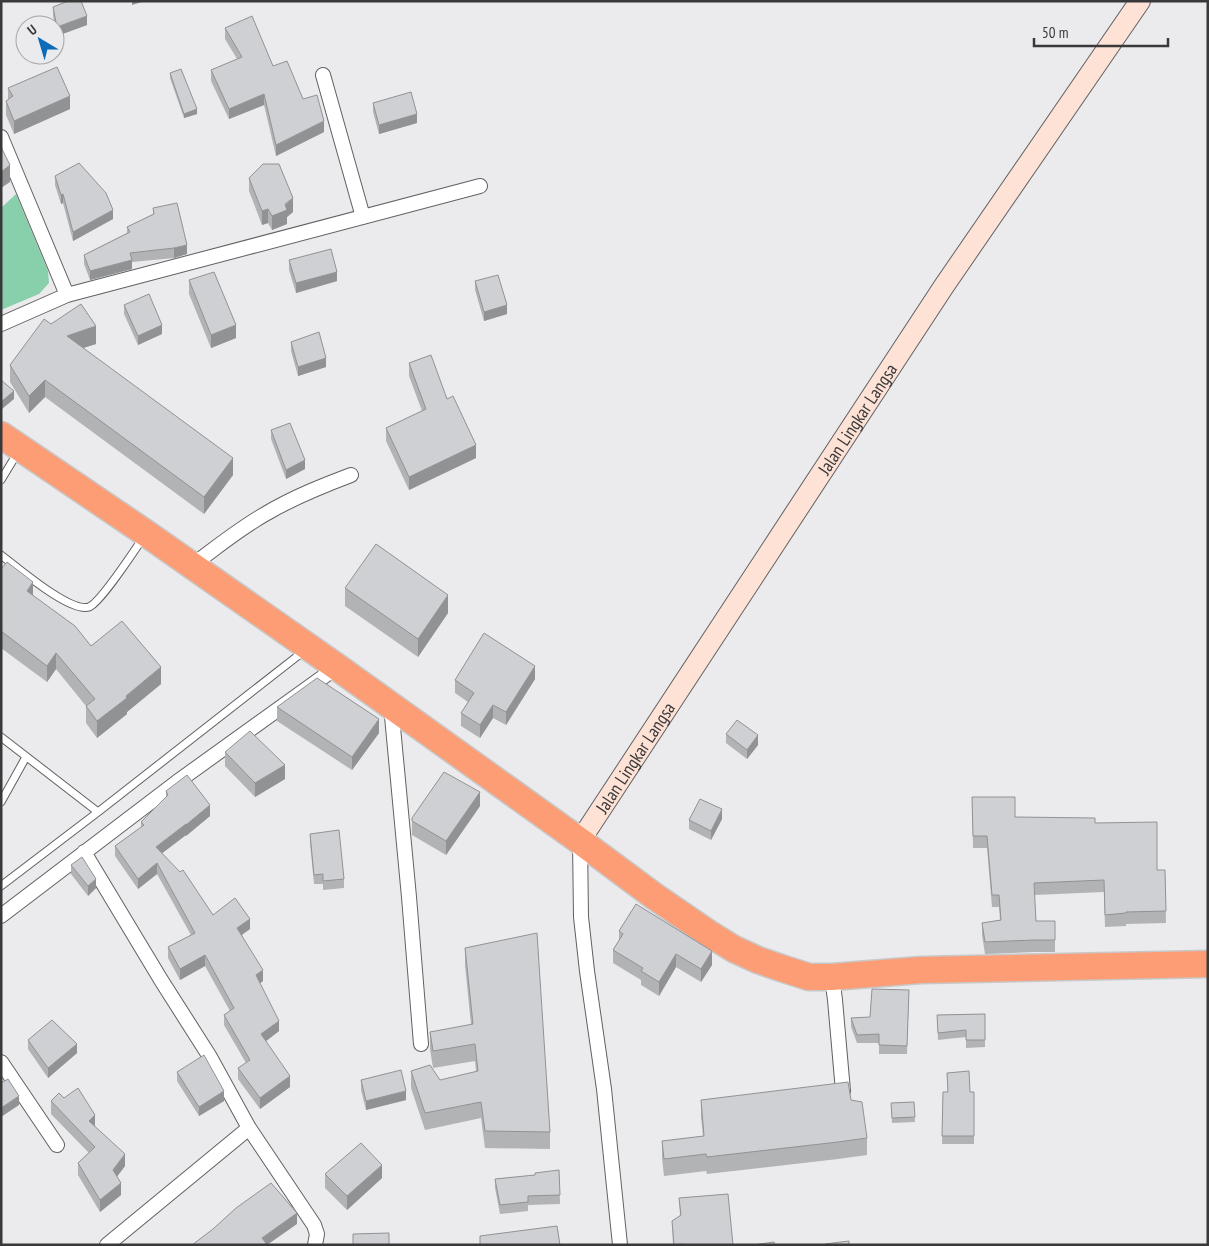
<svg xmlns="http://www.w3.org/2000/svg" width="1209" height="1246" viewBox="0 0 1209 1246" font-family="'PT Sans Narrow',sans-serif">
<rect width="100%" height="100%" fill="#ebebee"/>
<path fill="#88d0ac" d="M 16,194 L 48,271 L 49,283 L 39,294 L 1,310 L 1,208 Z"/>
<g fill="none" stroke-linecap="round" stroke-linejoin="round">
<g stroke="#616163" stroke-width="9">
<path id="lane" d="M 1,480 L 18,452
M 1,555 C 17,567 70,613 89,607 C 101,602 134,551 143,538
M 1,737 L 98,812 L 304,651
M 1,802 L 26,757
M 1,886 L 98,812"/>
</g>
<g stroke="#616163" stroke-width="16">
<path id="street" d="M 323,75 L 363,217
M 1,137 L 67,295
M 1,324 L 67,295 L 480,186
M 191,566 C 216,548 240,528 267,513 C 294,497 322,486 351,475
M 391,706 L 409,897 L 421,1044
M 580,841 L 581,917 L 587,971 L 604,1089 L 620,1245
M 84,852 L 161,980 L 210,1057 L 249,1128 L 314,1225 L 317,1234 L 315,1245
M 1,916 L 177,782 L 337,667
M 832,977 L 835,1000 L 843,1091
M 1,1062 L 57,1145
M 107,1245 L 249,1128"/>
</g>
<g stroke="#616163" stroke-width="22">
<g id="secondary">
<path id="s1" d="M 580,841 L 944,286 L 1140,1"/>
</g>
</g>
<g stroke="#c8c8c8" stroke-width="29">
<path id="highway" d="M 1,435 L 147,534 L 337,667 L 580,841 L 654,896 L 708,933 L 734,949 L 758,960 L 781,968 L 809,977 L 832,977 L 921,970 L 1208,964"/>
</g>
<use href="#lane" stroke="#fff" stroke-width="7"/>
<use href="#street" stroke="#fff" stroke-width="14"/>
<use href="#secondary" stroke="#fee2d6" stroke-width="20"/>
<use href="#highway" stroke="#fc9d76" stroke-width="26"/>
</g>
<path fill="#b2b3b5" d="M 53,7 L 87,25 L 57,36 L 53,16 Z
M 225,28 L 273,66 L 303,99 L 324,132 L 276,156 L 264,105 L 229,119 L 211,81 L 211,70 L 237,59 L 225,39 Z
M 170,73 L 197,114 L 184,118 L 170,78 Z
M 8,88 L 70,109 L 14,134 L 6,115 L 6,101 L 8,100 Z
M 373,103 L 417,123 L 379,134 L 373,112 Z
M 55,176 L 113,219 L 73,241 L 63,203 L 61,204 L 55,185 Z
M 249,178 L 293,212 L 287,217 L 287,224 L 272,230 L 268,223 L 262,225 L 249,191 Z
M 153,208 L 187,254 L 174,258 L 132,262 L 132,269 L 90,280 L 84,264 L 84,255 L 127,233 L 127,227 L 153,214 Z
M 289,260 L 337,281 L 296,293 L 289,270 Z
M 189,280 L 236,338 L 211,348 L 189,294 Z
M 475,281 L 507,314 L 484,321 L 475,290 Z
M 124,305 L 162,334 L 138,345 L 124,314 Z
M 51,324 L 96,344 L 83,348 L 233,475 L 204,514 L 45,397 L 29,413 L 10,382 L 10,365 Z
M 291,342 L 326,367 L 298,376 L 291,351 Z
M 409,363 L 476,458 L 409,490 L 386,441 L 386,428 L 422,411 L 409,376 Z
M 271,430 L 305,469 L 286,479 L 271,439 Z
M 1,569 L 33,596 L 91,646 L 161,684 L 127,712 L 127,714 L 97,738 L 86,723 L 86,706 L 56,669 L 47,682 L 1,648 Z
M 345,588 L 448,613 L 418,657 L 345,606 Z
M 535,679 L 506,725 L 493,718 L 480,738 L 461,726 L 461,713 L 468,702 L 455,693 L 455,680 Z
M 277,707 L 379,733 L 352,770 L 277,721 Z
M 726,734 L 758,745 L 747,759 L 726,743 Z
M 225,752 L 285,779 L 255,797 L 225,766 Z
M 166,791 L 210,816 L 186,836 L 186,835 L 162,853 L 213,915 L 250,929 L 242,935 L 263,981 L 260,983 L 279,1031 L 266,1041 L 290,1087 L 260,1109 L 238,1079 L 238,1068 L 246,1063 L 224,1025 L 224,1015 L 230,1011 L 205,966 L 180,980 L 168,958 L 168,947 L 191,935 L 157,874 L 138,889 L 115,856 L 115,846 L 141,827 L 141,822 L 166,798 Z
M 972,797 L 1015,817 L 1095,823 L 1157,870 L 1165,870 L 1166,923 L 1126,924 L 1126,926 L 1105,927 L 1104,892 L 1034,895 L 1036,921 L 1055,921 L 1055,952 L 1034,952 L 985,954 L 982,935 L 982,923 L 1000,920 L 999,907 L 992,907 L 987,848 L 973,848 Z
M 480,806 L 446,855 L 412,835 L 412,818 Z
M 722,819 L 711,840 L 689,829 L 689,820 Z
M 310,834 L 344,879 L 344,888 L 323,890 L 323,884 L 314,884 L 310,843 Z
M 71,865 L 96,888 L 88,896 L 71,874 Z
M 619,931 L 712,965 L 701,982 L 676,967 L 659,996 L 641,985 L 641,980 L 613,963 L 613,950 L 619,940 Z
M 465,948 L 550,1132 L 550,1149 L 485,1148 L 481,1118 L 425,1130 L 411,1088 L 411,1071 L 440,1080 L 476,1072 L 475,1061 L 433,1068 L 430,1049 L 430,1032 L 471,1025 L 465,965 Z
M 909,990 L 907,1054 L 879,1054 L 879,1043 L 857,1043 L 851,1027 L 851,1018 L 870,1017 Z
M 985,1014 L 985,1047 L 966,1048 L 966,1037 L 938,1040 L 937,1015 Z
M 28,1040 L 77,1053 L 48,1078 L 28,1049 Z
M 177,1072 L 224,1101 L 199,1116 L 177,1081 Z
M 947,1073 L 970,1092 L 974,1092 L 974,1144 L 942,1144 L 943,1092 L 948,1092 Z
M 361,1080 L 406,1100 L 366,1110 L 361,1090 Z
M 701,1100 L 851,1100 L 867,1138 L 867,1155 L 838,1159 L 707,1174 L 706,1171 L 664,1176 L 662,1158 L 662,1141 L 703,1136 L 701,1117 Z
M 51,1101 L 95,1126 L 125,1166 L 117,1176 L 121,1195 L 100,1212 L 78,1175 L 78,1163 L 89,1153 L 51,1114 Z
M 914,1102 L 915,1122 L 892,1123 L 891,1103 Z
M 559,1170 L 560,1204 L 528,1205 L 528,1211 L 500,1214 L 495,1188 L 495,1179 L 535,1175 Z
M 325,1174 L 382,1178 L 347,1210 L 325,1188 Z
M 679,1198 L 733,1245 L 673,1245 L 672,1221 L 680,1216 Z"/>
<path fill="#919294" d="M 132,1 L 145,1 L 132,5 Z
M 87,16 L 87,25 L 57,36 L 57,27 Z
M 264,94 L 264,105 L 229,119 L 229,109 Z
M 70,96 L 70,109 L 14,134 L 14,121 Z
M 197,109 L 197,114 L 184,118 L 184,114 Z
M 417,114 L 417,123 L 379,134 L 379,125 Z
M 324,121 L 324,132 L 276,156 L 276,145 Z
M 10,165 L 10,182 L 1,188 L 1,172 Z
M 63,194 L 63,203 L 61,204 L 61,195 Z
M 293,198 L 293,212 L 287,217 L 287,224 L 272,230 L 272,216 Z
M 268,209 L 268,223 L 262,225 L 262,211 Z
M 113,210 L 113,219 L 73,241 L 73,232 Z
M 187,245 L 187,254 L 174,258 L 174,248 Z
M 132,260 L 132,269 L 90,280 L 90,271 Z
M 337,272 L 337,281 L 296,293 L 296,283 Z
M 507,305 L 507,314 L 484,321 L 484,312 Z
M 162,325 L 162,334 L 138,345 L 138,336 Z
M 236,325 L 236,338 L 211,348 L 211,335 Z
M 96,326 L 96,344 L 67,353 L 67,336 Z
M 326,358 L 326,367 L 298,376 L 298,367 Z
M 45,380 L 45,397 L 29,413 L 29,396 Z
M 14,391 L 14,399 L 2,409 L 2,401 Z
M 476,445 L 476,458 L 409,490 L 409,477 Z
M 233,458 L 233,475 L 204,514 L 204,497 Z
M 305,460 L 305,469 L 286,479 L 286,470 Z
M 33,582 L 33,598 L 27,591 Z
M 448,595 L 448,613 L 418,657 L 418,639 Z
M 56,653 L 56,669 L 47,682 L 47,666 Z
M 535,666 L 535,679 L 506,725 L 506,712 Z
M 161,667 L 161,684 L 127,712 L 127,714 L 97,738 L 97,721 Z
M 493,705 L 493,718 L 480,738 L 480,725 Z
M 379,719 L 379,733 L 352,770 L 352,757 Z
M 758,735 L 758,745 L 747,759 L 747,750 Z
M 285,765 L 285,779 L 255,797 L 255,783 Z
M 480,792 L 480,806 L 446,855 L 446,841 Z
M 210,805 L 210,816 L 186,836 L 186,825 Z
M 722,809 L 722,819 L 711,840 L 711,831 Z
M 186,824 L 186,835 L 156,858 L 156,847 Z
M 157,863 L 157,874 L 138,889 L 138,879 Z
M 96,879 L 96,888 L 88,896 L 88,886 Z
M 250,919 L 250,929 L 237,938 L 237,928 Z
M 712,951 L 712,965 L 701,982 L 701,969 Z
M 676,954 L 676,967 L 659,996 L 659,982 Z
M 205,955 L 205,966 L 180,980 L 180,969 Z
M 263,970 L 263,981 L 256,986 L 256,975 Z
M 279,1021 L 279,1031 L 261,1045 L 261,1034 Z
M 77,1044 L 77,1053 L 48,1078 L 48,1068 Z
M 290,1076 L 290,1087 L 260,1109 L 260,1098 Z
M 224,1091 L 224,1101 L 199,1116 L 199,1107 Z
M 406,1091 L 406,1100 L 366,1110 L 366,1101 Z
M 19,1096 L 19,1105 L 1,1117 L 1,1108 Z
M 95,1115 L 95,1128 L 89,1121 Z
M 125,1154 L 125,1166 L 113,1182 L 113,1170 Z
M 382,1165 L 382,1178 L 347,1210 L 347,1196 Z
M 121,1183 L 121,1195 L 100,1212 L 100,1200 Z
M 297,1213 L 297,1224 L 267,1245 L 262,1245 L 262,1238 Z"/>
<path fill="#cfd0d3" stroke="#919294" d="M 68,1 L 81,1 L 87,16 L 57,27 L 53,7 Z
M 252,16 L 273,66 L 287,61 L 303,99 L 317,95 L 324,121 L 276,145 L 264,94 L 229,109 L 211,70 L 242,57 L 225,28 Z
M 57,67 L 70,96 L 14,121 L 6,101 L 13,96 L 8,88 Z
M 181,69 L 197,109 L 184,114 L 170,73 Z
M 411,92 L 417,114 L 379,125 L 373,103 Z
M 1,147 L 10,165 L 1,172 Z
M 79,163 L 106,193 L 113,210 L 73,232 L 63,194 L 61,195 L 55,176 Z
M 263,164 L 279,164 L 293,198 L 285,204 L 287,210 L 272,216 L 268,209 L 262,211 L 249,178 Z
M 177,203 L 187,245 L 174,248 L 130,253 L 132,260 L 90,271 L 84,255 L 130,232 L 127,227 L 154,214 L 153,208 Z
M 331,249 L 337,272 L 296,283 L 289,260 Z
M 214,272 L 236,325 L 211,335 L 189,280 Z
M 498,275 L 507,305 L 484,312 L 475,281 Z
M 149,294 L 162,325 L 138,336 L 124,305 Z
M 81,304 L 96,326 L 67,336 L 233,458 L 204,497 L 45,380 L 29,396 L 10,365 L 44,319 L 51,324 Z
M 319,332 L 326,358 L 298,367 L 291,342 Z
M 431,355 L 447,399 L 453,396 L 476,445 L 409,477 L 386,428 L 426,409 L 409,363 Z
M 1,380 L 14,391 L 2,401 L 1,400 Z
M 290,423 L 305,460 L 286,470 L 271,430 Z
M 376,544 L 448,595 L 418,639 L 345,588 Z
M 7,562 L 33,582 L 27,591 L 75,626 L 91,646 L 122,621 L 161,667 L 126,696 L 127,698 L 97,721 L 86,706 L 95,699 L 56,653 L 47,666 L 1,631 L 1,569 Z
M 484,633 L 535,666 L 506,712 L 493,705 L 480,725 L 461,713 L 474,693 L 455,680 Z
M 317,678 L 379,719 L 352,757 L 277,707 Z
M 737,720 L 758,735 L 747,750 L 726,734 Z
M 250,731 L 285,765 L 255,783 L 225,752 Z
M 444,772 L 480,792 L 446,841 L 412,821 L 412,818 Z
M 187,775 L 210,805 L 186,825 L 186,824 L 156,847 L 180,872 L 183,870 L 213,915 L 235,898 L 250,919 L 237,928 L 263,970 L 256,975 L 279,1021 L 261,1034 L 290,1076 L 260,1098 L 238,1068 L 250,1060 L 224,1015 L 234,1008 L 205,955 L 180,969 L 168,947 L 195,933 L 157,863 L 138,879 L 115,846 L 144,825 L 141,822 L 168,795 L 166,791 Z
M 972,797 L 1015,797 L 1015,817 L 1095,818 L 1095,823 L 1157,822 L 1157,870 L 1165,870 L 1166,911 L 1126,912 L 1126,913 L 1105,915 L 1104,880 L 1034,883 L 1036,921 L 1055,921 L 1055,940 L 1034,940 L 985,942 L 982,923 L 1001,920 L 999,895 L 992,895 L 987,836 L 973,836 Z
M 700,799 L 722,809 L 711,831 L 689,820 Z
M 339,830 L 344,879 L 323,881 L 323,874 L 314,875 L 310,834 Z
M 82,857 L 96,879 L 88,886 L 71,865 Z
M 636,904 L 712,951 L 701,969 L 676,954 L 659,982 L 641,971 L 643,968 L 613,950 L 623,934 L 619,931 Z
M 537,933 L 550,1132 L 485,1131 L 481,1102 L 425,1113 L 411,1071 L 430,1065 L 440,1080 L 478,1071 L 475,1044 L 433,1051 L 430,1032 L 473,1024 L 465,948 Z
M 872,989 L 909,990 L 907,1046 L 879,1045 L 879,1034 L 857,1035 L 851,1018 L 870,1017 Z
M 985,1014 L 985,1040 L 966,1040 L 966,1030 L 938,1033 L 937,1015 Z
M 52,1020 L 77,1044 L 48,1068 L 28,1040 Z
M 204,1055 L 224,1091 L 199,1107 L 177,1072 Z
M 401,1070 L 406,1091 L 366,1101 L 361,1080 Z
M 969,1071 L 970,1092 L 974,1092 L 974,1136 L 942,1136 L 943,1092 L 948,1092 L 947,1073 Z
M 8,1079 L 19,1096 L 1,1108 L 1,1083 Z
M 848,1082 L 851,1100 L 862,1102 L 867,1138 L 838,1142 L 707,1157 L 706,1154 L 664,1159 L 662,1141 L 704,1136 L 701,1100 Z
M 78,1088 L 95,1115 L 89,1121 L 125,1154 L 113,1170 L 121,1183 L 100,1200 L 78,1163 L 95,1147 L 51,1101 L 59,1093 L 64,1098 Z
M 914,1102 L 915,1117 L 892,1118 L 891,1103 Z
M 361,1143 L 382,1165 L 347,1196 L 325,1174 Z
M 559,1170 L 560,1195 L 528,1196 L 528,1202 L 500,1205 L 495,1179 L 535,1175 L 535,1173 Z
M 271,1183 L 297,1213 L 262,1238 L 266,1243 L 264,1245 L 192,1245 L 213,1229 L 236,1208 Z
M 728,1194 L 733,1245 L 684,1245 L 684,1244 L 674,1245 L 672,1221 L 681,1215 L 679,1198 Z
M 557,1226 L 560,1245 L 480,1245 L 480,1236 Z
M 389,1233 L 389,1245 L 353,1245 L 353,1234 Z
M 849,1241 L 849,1245 L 825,1245 L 825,1244 Z
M 774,1242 L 775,1245 L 753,1245 Z"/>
<g text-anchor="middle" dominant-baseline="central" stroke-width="4" stroke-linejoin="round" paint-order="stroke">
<g font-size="18" fill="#39393a" stroke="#ebebee">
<text stroke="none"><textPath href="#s1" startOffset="505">Jalan Lingkar Langsa</textPath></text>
<text stroke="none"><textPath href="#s1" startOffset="100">Jalan Lingkar Langsa</textPath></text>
</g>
</g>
<rect width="1209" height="1246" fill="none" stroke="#39393a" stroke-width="5"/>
<g transform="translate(40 40) rotate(322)"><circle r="24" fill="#ebebee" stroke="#a4a4a6"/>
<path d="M0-4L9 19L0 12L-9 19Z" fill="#0d6bb8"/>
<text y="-8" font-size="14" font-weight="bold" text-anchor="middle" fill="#39393a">U</text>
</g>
<path d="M1034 38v8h134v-8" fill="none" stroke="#39393a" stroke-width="2.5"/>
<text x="1042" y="38" font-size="15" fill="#39393a" stroke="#ebebee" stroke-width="4" paint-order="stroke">50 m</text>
</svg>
